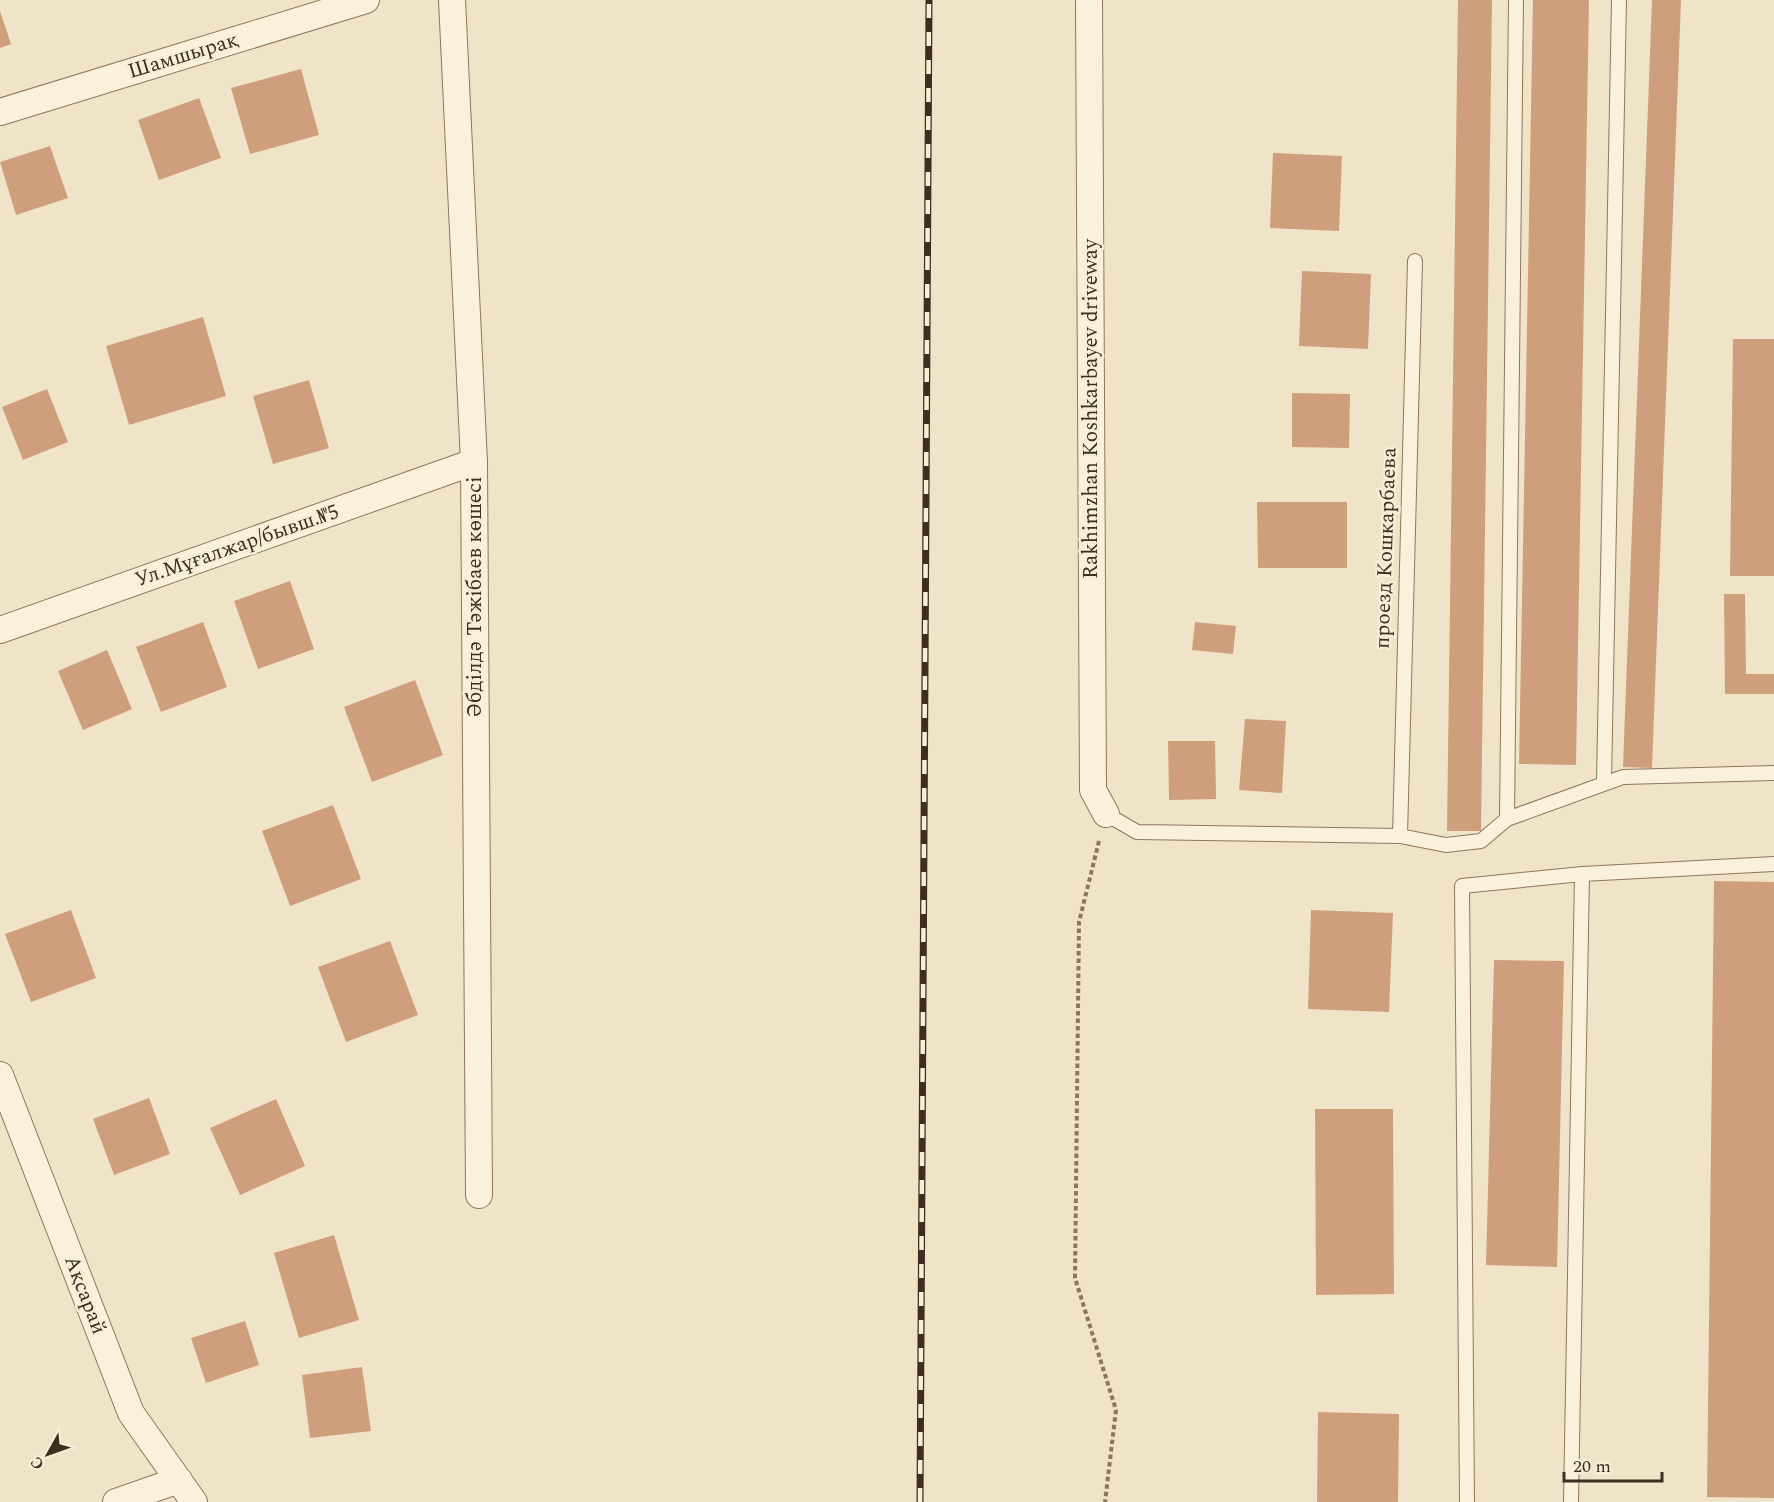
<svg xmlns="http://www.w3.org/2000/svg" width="1774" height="1502" viewBox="0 0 1774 1502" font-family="Spectral,serif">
<rect width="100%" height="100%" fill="#f0e4c8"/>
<path fill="#cf9f7d" d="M 1458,0 L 1492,0 L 1481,831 L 1447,831 Z
M 1533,0 L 1589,0 L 1576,765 L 1519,764 Z
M 1652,0 L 1681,0 L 1652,768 L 1623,767 Z
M 0,11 L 11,44 L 0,48 Z
M 301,69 L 319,135 L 250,154 L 231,88 Z
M 199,98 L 221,158 L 159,180 L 138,120 Z
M 50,146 L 68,198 L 16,215 L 0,162 Z
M 1273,153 L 1342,156 L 1339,231 L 1270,228 Z
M 1302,271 L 1371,274 L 1368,349 L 1299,346 Z
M 203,317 L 226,396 L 129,425 L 106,346 Z
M 1733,339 L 1774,339 L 1774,576 L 1730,576 Z
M 309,380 L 329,448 L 273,464 L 253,396 Z
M 47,389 L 68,442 L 23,460 L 2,407 Z
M 1292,393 L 1350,394 L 1349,448 L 1292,447 Z
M 1257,502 L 1347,502 L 1347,568 L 1258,568 Z
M 290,581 L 314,649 L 258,669 L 234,601 Z
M 1724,594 L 1745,594 L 1746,674 L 1774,674 L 1774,694 L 1725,694 Z
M 203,622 L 227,687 L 161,712 L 136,647 Z
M 1195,622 L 1236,626 L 1233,654 L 1192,650 Z
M 107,650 L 132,709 L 83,730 L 58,671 Z
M 415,680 L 443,755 L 372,782 L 344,707 Z
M 1245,719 L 1286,721 L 1282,793 L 1239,790 Z
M 1168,741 L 1215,741 L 1216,799 L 1169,800 Z
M 333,805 L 361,879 L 290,906 L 262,831 Z
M 1714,881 L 1774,882 L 1774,1498 L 1707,1497 Z
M 71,910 L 96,978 L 31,1002 L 5,934 Z
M 1311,910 L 1393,913 L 1389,1012 L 1308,1009 Z
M 390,941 L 418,1015 L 346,1042 L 318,967 Z
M 1494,960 L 1564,961 L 1557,1267 L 1486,1265 Z
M 149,1098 L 170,1154 L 114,1175 L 93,1119 Z
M 276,1099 L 305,1166 L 240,1195 L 210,1128 Z
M 1315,1109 L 1393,1109 L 1394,1294 L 1316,1295 Z
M 334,1235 L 359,1320 L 299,1338 L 274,1253 Z
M 245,1321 L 259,1365 L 206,1383 L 191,1338 Z
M 362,1367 L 371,1431 L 310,1438 L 302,1375 Z
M 1318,1412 L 1399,1414 L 1398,1502 L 1317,1502 Z"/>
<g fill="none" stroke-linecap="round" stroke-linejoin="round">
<g stroke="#8d765c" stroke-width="16">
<path id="lane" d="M 1604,782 L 1619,0
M 1106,814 L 1137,832 L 1400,836 L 1446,845 L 1481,841 L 1507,819 L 1623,777 L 1774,773
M 1507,819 L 1516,0
M 1400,836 L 1415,261
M 1467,1502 L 1462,886 L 1582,874 L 1774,864
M 1571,1502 L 1582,874"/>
</g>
<g stroke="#8d765c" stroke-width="28">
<path id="street" d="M 452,0 L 474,462 L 479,1195
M 1089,0 L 1093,790 L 1106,814
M 0,112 L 366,0
M 0,630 L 474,462
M 0,1075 L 131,1413 L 194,1502
M 116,1502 L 179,1480"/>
</g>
<path stroke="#8d765c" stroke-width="4" stroke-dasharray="4.5 3" stroke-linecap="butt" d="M 1099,841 L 1079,922 L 1075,1278 L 1116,1410 L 1105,1502"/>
<use href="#lane" stroke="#faf1dc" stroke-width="14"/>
<use href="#street" stroke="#faf1dc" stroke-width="26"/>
<g stroke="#3d2e20" stroke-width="7">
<path id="rail" d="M 920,1502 L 929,0"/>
</g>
<use href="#rail" stroke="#f7eed8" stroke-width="4.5" stroke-dasharray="14" stroke-linecap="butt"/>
</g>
<g text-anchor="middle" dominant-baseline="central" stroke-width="5" stroke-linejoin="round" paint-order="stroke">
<g font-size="21" fill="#3d2e20" stroke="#f7eed8">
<text transform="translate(183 56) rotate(-17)">Шамшырақ</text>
<text transform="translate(1091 409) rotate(-90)">Rakhimzhan Koshkarbayev driveway</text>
<text transform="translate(237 546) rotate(-19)">Ул.Мұғалжар/бывш.№5</text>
<text transform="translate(1386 548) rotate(-88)">проезд Кошкарбаева</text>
<text transform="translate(475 597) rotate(-90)">Әбділдә Тәжібаев көшесі</text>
<text transform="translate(85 1295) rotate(69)">Ақсарай</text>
</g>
</g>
<g transform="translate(48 1454) rotate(230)" stroke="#f7eed8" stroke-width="4.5" paint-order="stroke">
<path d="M0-4.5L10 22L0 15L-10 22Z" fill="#3d2e20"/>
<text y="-9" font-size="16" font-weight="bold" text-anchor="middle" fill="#3d2e20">С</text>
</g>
<path d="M1564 1472v9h98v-9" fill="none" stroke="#3d2e20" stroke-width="3"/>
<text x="1573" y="1472" font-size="18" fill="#3d2e20" stroke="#f7eed8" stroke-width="4.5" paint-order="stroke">20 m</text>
</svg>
